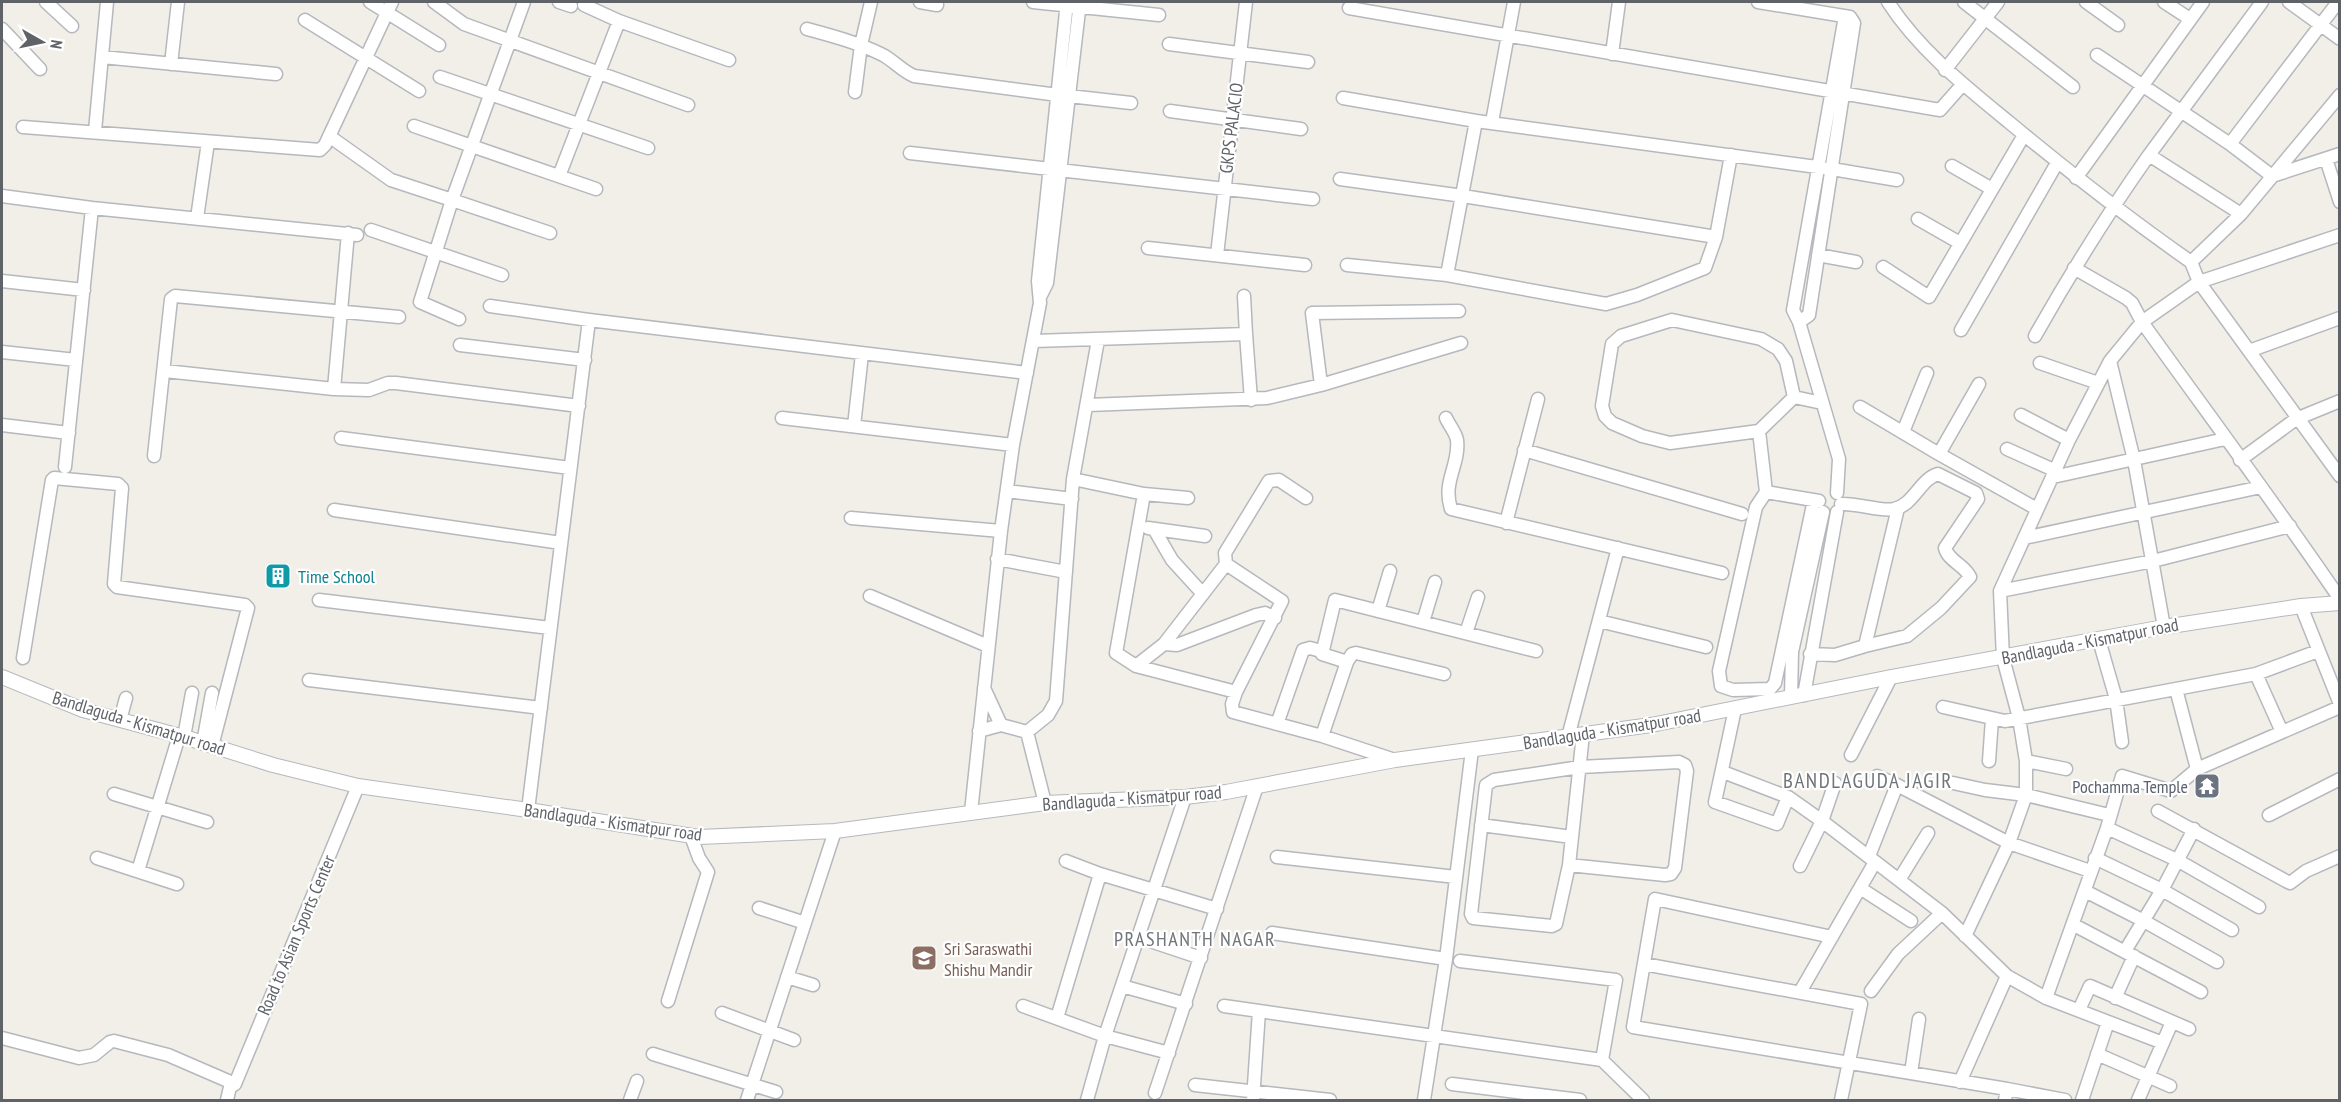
<svg xmlns="http://www.w3.org/2000/svg" width="2341" height="1102" viewBox="0 0 2341 1102" font-family="'PT Sans Narrow',sans-serif">
<rect width="100%" height="100%" fill="#f1efe8"/>
<g fill="none" stroke-linecap="round" stroke-linejoin="round">
<g stroke="#b5b8bc" stroke-width="15">
<path id="minor" d="M 46,2 L 72,26
M 370,2 L 439,45
M 434,2 L 464,24 L 688,105
M 559,2 L 571,6
M 585,2 L 584,5 L 619,21 L 729,60
M 920,2 L 937,5
M 1033,2 L 1159,15
M 1758,2 L 1850,17
M 1888,2 C 1919,50 1966,87 2010,123 C 2069,172 2128,218 2191,262
M 1964,2 L 2073,87
M 2086,2 L 2118,25
M 2164,2 L 2190,19
M 2289,2 L 2340,39
M 1349,8 L 1940,110 L 1963,84
M 305,20 L 419,91
M 2,29 L 40,69
M 807,29 C 833,36 859,43 883,55 C 894,61 902,71 914,76 L 1058,95
M 1169,44 L 1308,62
M 1612,54 L 1619,2
M 2097,55 L 2230,144 L 2272,176 L 2340,154
M 102,57 L 276,74
M 171,64 L 178,2
M 1945,70 L 1998,2
M 440,77 L 648,148
M 855,92 L 861,45 L 871,2
M 1069,96 L 1131,103
M 1343,98 L 1476,121 L 1832,169 L 1897,180
M 1170,111 L 1301,129
M 1492,122 L 1514,2
M 414,126 L 596,189
M 23,127 L 320,150 L 325,145 L 392,2
M 95,131 L 107,2
M 329,136 L 391,180 L 452,200 L 524,2
M 2230,144 L 2338,2
M 910,153 L 1313,199
M 2149,155 L 2262,2
M 2326,159 L 2340,202
M 1952,166 L 1992,189
M 559,176 L 619,21
M 2076,178 L 2203,2
M 1340,179 L 1463,196 L 1716,237 L 1731,155
M 2,196 L 92,208 L 357,235
M 197,218 L 208,142
M 1918,219 L 1960,243
M 371,230 L 502,275
M 2340,235 L 2199,282 L 2340,476
M 1148,248 L 1305,265
M 1217,255 L 1246,2
M 1818,255 L 1856,262
M 1347,265 L 1447,275 L 1606,304 L 1637,295 L 1705,268 L 1716,237
M 1883,267 L 1929,297 L 2024,135
M 2074,268 L 2126,298 L 2132,303 L 2142,322 C 2208,414 2276,505 2340,599
M 1447,275 L 1476,121
M 2,281 L 84,290
M 1244,296 L 1246,334
M 1040,297 L 1047,283 L 1080,2
M 490,306 L 589,320 L 1027,373
M 459,319 L 420,302 L 452,200 L 550,233
M 1799,322 L 1809,315 L 1854,23 L 1850,17 L 1844,22 L 1793,310 L 1799,322 L 1839,459 L 1837,493
M 1961,330 L 2057,163
M 2035,336 C 2070,274 2108,213 2149,155 L 2241,214
M 1034,341 L 1246,334 L 1251,400
M 460,345 L 585,360
M 2249,351 L 2340,318
M 2,352 L 76,360
M 2110,361 L 2134,460 L 2164,627
M 2040,363 L 2098,383
M 165,371 L 334,389 L 348,233
M 1321,385 L 1312,313 L 1459,311
M 334,389 L 369,390 L 388,383 L 396,383 L 579,406
M 1088,405 L 1267,398 L 1321,385 L 1461,343
M 1860,407 L 1939,454 L 2037,509
M 2021,415 L 2069,440
M 782,418 L 1013,445
M 1446,418 C 1449,425 1456,433 1457,440 C 1460,465 1442,481 1451,509 L 1722,573
M 2,425 L 69,433
M 854,426 L 862,354
M 1759,431 L 1794,397
M 1903,432 L 1927,373
M 341,438 L 570,468
M 2007,449 L 2056,471
M 1524,450 L 1742,514
M 1939,454 L 1979,384
M 154,456 L 171,299 L 175,296 L 399,317
M 2240,460 L 2296,419 L 2340,401
M 65,467 L 92,208
M 2053,477 L 2225,439
M 1073,479 L 1144,494 L 1188,498
M 1007,491 L 1072,499
M 1766,492 L 1759,431 L 1670,443 L 1642,436 L 1612,423 L 1605,416 L 1602,406 L 1612,344 L 1621,336 L 1672,320 L 1761,339 L 1778,349 L 1786,361 L 1794,397 L 1822,403
M 1144,494 L 1116,653 L 1136,666 L 1236,692
M 1814,500 L 1775,683 L 1770,689 L 1733,690 L 1721,686 L 1719,671 L 1756,507 L 1766,492 L 1819,501
M 334,510 L 561,543
M 851,518 L 1001,531
M 1506,523 L 1538,399
M 1148,528 L 1205,536
M 1154,529 L 1172,560 L 1203,594
M 2024,538 L 2261,487
M 997,559 L 1066,572
M 1226,564 L 1282,601 L 1236,692 L 1232,704 L 1233,712 L 1322,736 L 1395,760
M 2000,591 L 2153,561 L 2290,526
M 870,596 L 988,646
M 319,600 L 550,628
M 2301,606 L 2340,704
M 1378,611 L 1390,571
M 1599,621 L 1706,647
M 1423,622 L 1435,582
M 1466,633 L 1478,597
M 2099,640 L 2116,699 L 2122,742
M 1164,644 L 1177,645 L 1256,615 L 1265,613 L 1275,618
M 1865,646 L 1898,508
M 1810,654 L 1835,655 L 1865,646 L 1907,636 L 1941,608 L 1970,577 C 1965,565 1948,561 1945,548 L 1978,499 L 1976,493 L 1938,474 C 1920,479 1914,505 1894,509 C 1882,512 1857,503 1841,504
M 23,658 L 52,480 L 54,478 L 118,484 L 122,488 L 114,584 L 117,587 L 245,605 L 248,608 L 212,746
M 1347,662 L 1352,654 L 1356,653 L 1444,674
M 1136,666 L 1164,644 L 1226,564 L 1225,553 L 1269,481 L 1279,480 L 1306,498
M 2256,674 L 2318,651
M 309,680 L 541,708
M 2176,689 L 2197,769
M 1804,695 L 1837,512
M 1791,697 L 1792,652 L 1823,512
M 1943,707 L 2005,721 L 2256,674 L 2282,732
M 1735,709 L 1715,802 L 1777,824 L 1788,797
M 120,720 L 126,698
M 1277,724 L 1303,650 L 1310,648 L 1321,651
M 1001,725 L 1027,732
M 979,731 L 1001,725 L 984,688
M 1322,736 L 1347,662 L 1322,654 L 1335,600 L 1536,651
M 184,737 L 192,693
M 1568,737 L 1618,548
M 203,743 L 212,693
M 1851,755 L 1891,677
M 1989,761 L 1992,719
M 2026,761 L 2066,769
M 1723,772 L 1788,797 L 1822,821 L 1942,913 L 2007,976 L 2046,998 L 2163,1043
M 1953,783 L 1985,790 L 2026,795 L 2109,815
M 1897,785 L 2009,843 L 2090,871
M 114,794 L 207,822
M 1045,803 L 1027,732 L 1048,715 L 1056,701 L 1073,479 L 1098,340
M 528,810 L 589,320
M 2158,811 L 2286,881 L 2290,883 L 2306,871 L 2340,856
M 971,812 L 1001,531 L 1013,445 L 1040,303 L 1038,281 L 1067,2
M 2269,815 L 2340,779
M 1481,825 L 1572,837
M 2107,828 L 2177,860 L 2259,907
M 1869,856 L 1897,785 L 1877,776
M 1277,857 L 1456,877
M 97,858 L 177,884
M 2095,858 L 2162,890 L 2232,930
M 1066,861 L 1100,874 L 1217,909
M 1569,865 L 1556,924 L 1552,926 L 1473,918 L 1471,914 L 1486,785 L 1494,780 L 1580,767 L 1679,762 L 1685,765 L 1687,771 L 1675,868 L 1671,874 L 1665,875 L 1569,865 L 1583,734
M 1800,866 L 1822,821 L 1835,783
M 138,871 L 179,736
M 1899,880 L 1928,833
M 1860,888 L 1911,921
M 2085,891 L 2142,920 L 2217,962
M 759,908 L 805,923
M 2074,925 L 2201,992
M 1272,933 L 1446,959
M 1965,936 L 2009,843 L 2026,795 L 2026,761 L 2019,718 L 2003,658 L 2000,591 L 2069,440 L 2110,361 L 2142,322 L 2199,282 L 2191,262 L 2241,214 L 2340,95
M 1138,937 L 1201,958
M 1832,937 L 1655,899 L 1633,1027 L 2007,1089 L 2065,1100
M 2125,951 L 2162,890 L 2194,829
M 1460,961 L 1616,980 L 1602,1060
M 1644,964 L 1861,1004 L 1841,1100
M 787,977 L 813,985
M 1122,986 L 1186,1004
M 1871,991 L 1898,954 L 1942,913
M 1800,992 L 1875,862
M 2046,998 L 2107,828 L 2122,776 L 2171,791 L 2197,769 L 2340,707
M 2115,998 L 2134,956
M 668,1001 L 708,872 L 699,858 L 691,836
M 1023,1006 L 1105,1036 L 1169,1053
M 1224,1006 L 1602,1060 L 1643,1100
M 2079,1010 L 2090,986 L 2189,1029
M 722,1013 L 794,1040
M 1057,1018 L 1100,874
M 2,1038 L 79,1058 L 94,1055 L 110,1042 L 114,1041 L 168,1055 L 235,1084
M 653,1054 L 776,1092
M 2097,1054 L 2170,1086
M 1911,1073 L 1919,1019
M 1960,1082 L 2007,976
M 1452,1084 L 1580,1100
M 1195,1085 L 1330,1100
M 1155,1093 L 1257,786
M 227,1100 L 230,1087 L 235,1084 L 358,786
M 630,1100 L 637,1081
M 747,1100 L 835,831
M 1087,1100 L 1105,1036 L 1185,797
M 1253,1100 L 1259,1011
M 1424,1100 L 1446,959 L 1472,750
M 2005,1100 L 2007,1089
M 2082,1100 L 2108,1022
M 2138,1100 L 2172,1022"/>
</g>
<g stroke="#b5b8bc" stroke-width="16">
<path id="tertiary" d="M 2,677 L 83,710 L 184,737 L 273,765 L 358,786 L 528,810 L 699,837 L 835,831 L 1045,803 L 1185,797 L 1226,792 L 1395,760 L 1651,725 L 1891,677 L 2164,627 L 2301,606 L 2340,603"/>
</g>
<use href="#minor" stroke="#fff" stroke-width="12"/>
<use href="#tertiary" stroke="#fff" stroke-width="14"/>
</g>
<defs>
<g id="building-square" transform="scale(1.35)"><rect x="-9" y="-9" width="18" height="18" rx="4" fill="#0f9aa8" stroke="#fff"/><path d="M-4-6H4V6H1V3H-1V6H-4ZM-2.5-4.3h1.7v1.8h-1.7ZM.8-4.3h1.7v1.8H.8ZM-2.5-1h1.7V.8h-1.7ZM.8-1h1.7V.8H.8Z" fill="#fff"/></g>
<g id="temple-square" transform="scale(1.35)"><rect x="-9" y="-9" width="18" height="18" rx="4" fill="#6b7280" stroke="#fff"/><path d="M0-6L5-2H3V0L6.5 2.5H4V6H1.5V3h-3V6H-4V2.5H-6.5L-3 0V-2H-5Z" fill="#fff"/></g>
<g id="school-square" transform="scale(1.35)"><rect x="-9" y="-9" width="18" height="18" rx="4" fill="#8d6e63" stroke="#fff"/><path d="M0-5L7-2L0 1L-7-2ZM-4 1L0 2.5L4 1V4Q0 6-4 4Z" fill="#fff"/></g>
</defs>
<g fill-rule="evenodd">
<use href="#building-square" x="278" y="576"/>
<use href="#temple-square" x="2207" y="786"/>
<use href="#school-square" x="924" y="958"/>
</g>
<g text-anchor="middle" dominant-baseline="central" stroke-width="4.5" stroke-linejoin="round" paint-order="stroke">
<g font-size="18" fill="#5f6368" stroke="#fff">
<text transform="translate(1231 128) rotate(-83)">GKPS PALACIO</text>
<text transform="translate(2090 641) rotate(-11)">Bandlaguda - Kismatpur road</text>
<text transform="translate(139 723) rotate(17)">Bandlaguda - Kismatpur road</text>
<text transform="translate(1612 729) rotate(-9)">Bandlaguda - Kismatpur road</text>
<text transform="translate(1132 798) rotate(-4)">Bandlaguda - Kismatpur road</text>
<text transform="translate(613 822) rotate(8)">Bandlaguda - Kismatpur road</text>
<text transform="translate(296 935) rotate(-67)">Road to Asian Sports Center</text>
</g>
<g font-size="18" fill="#0d838f" stroke="#fff" text-anchor="start">
<text x="298" y="576">Time School</text>
</g>
<g font-size="18" fill="#5b616d" stroke="#fff" text-anchor="end">
<text x="2188" y="786">Pochamma Temple</text>
</g>
<g font-size="18" fill="#785e54" stroke="#fff" text-anchor="start">
<text x="944" y="948">Sri Saraswathi<tspan x="944" dy="21">Shishu Mandir</tspan></text>
</g>
<g font-size="20" letter-spacing="1.5" fill="#70757a" stroke="#fff">
<text x="1195" y="939">PRASHANTH NAGAR</text>
</g>
<g font-size="21" letter-spacing="1.5" fill="#70757a" stroke="#fff">
<text x="1868" y="780">BANDLAGUDA JAGIR</text>
</g>
</g>
<rect width="2341" height="1102" fill="none" stroke="#5f6368" stroke-width="6"/>
<g transform="translate(42 42) rotate(99)" stroke="#ffffff" stroke-width="4.5" paint-order="stroke">
<path d="M0-4.5L10 22L0 15L-10 22Z" fill="#5f6368"/>
<text y="-9" font-size="16" font-weight="bold" text-anchor="middle" fill="#5f6368">N</text>
</g>
</svg>
